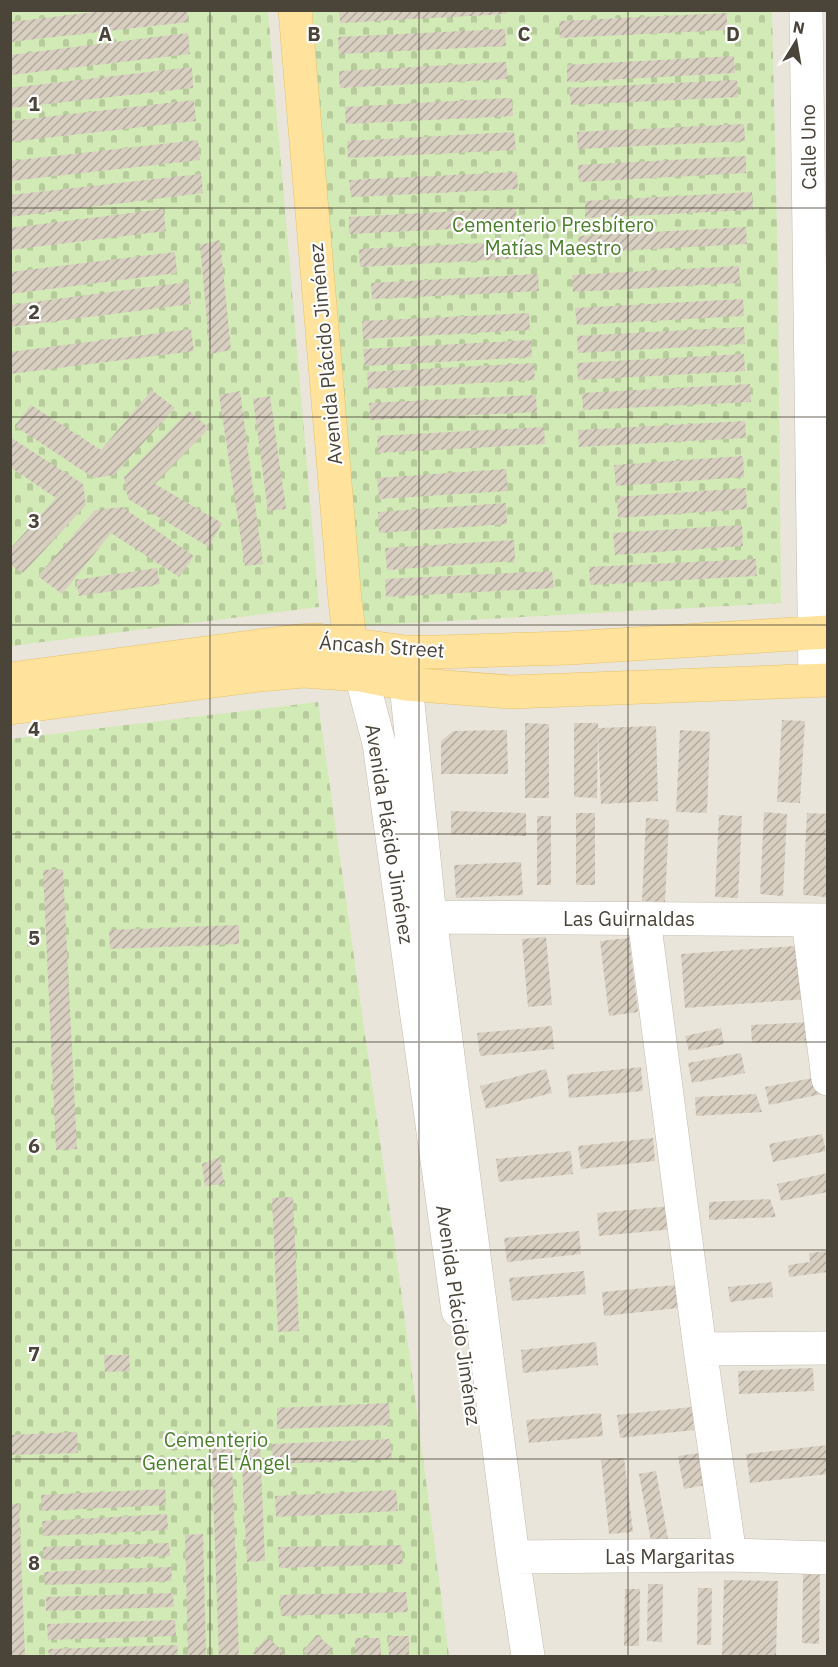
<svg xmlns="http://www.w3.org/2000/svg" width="838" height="1667" viewBox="0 0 838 1667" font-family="'IBM Plex Sans',sans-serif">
<defs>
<pattern id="cemetery-stones" width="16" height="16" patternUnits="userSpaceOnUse" patternTransform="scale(1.5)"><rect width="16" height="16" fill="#d2eab5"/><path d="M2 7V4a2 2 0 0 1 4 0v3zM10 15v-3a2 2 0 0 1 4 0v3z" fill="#b6ca9c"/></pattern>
<pattern id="building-hatch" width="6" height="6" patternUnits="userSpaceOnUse" patternTransform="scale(1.5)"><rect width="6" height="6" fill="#d8cfc1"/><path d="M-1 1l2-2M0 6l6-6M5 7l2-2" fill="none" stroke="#b1aa9e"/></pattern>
</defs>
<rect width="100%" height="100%" fill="#f6f3ec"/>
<path fill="#eae5da" d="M 11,11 L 827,11 L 827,1656 L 11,1656 Z"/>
<path fill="url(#cemetery-stones)" d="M 10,11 L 268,11 L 319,607 L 11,646 Z
M 312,11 L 772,11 L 778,276 L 781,603 L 355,626 Z
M 318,702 L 398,1268 L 449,1656 L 11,1656 L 10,739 Z"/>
<path fill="url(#building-hatch)" d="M 112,10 L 187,10 L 188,22 L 10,42 L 10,22 Z
M 339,10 L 507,10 L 507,14 L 340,23 Z
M 727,13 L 727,30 L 560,38 L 559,21 Z
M 505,29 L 506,46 L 339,54 L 338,37 Z
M 188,33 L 190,54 L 10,75 L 10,55 Z
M 734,56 L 735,73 L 567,82 L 567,65 Z
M 506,62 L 508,79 L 340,88 L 339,71 Z
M 192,67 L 193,88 L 10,108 L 10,88 Z
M 737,80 L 738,97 L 571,105 L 569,88 Z
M 512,98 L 513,116 L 346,124 L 345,107 Z
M 194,100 L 196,121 L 10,142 L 10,121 Z
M 744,124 L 745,141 L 578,149 L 577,132 Z
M 514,132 L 516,150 L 348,158 L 347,141 Z
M 198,140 L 200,160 L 10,181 L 10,161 Z
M 746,156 L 746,173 L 579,182 L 578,165 Z
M 517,172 L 518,189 L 351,197 L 349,180 Z
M 201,174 L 203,193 L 10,217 L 10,195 Z
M 752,192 L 753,210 L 585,218 L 585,201 Z
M 516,208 L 517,226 L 349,234 L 349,217 Z
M 163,209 L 166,231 L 10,250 L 10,228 Z
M 746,227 L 747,244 L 580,253 L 578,236 Z
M 220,240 L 231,350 L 210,354 L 200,245 Z
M 526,241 L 527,258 L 360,267 L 359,249 Z
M 175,252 L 177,273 L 10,294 L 10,272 Z
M 739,266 L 740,283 L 573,292 L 572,275 Z
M 538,274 L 539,291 L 372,299 L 371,283 Z
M 188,282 L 191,304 L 10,327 L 10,305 Z
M 743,299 L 744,316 L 577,325 L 575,308 Z
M 529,313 L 530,330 L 363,339 L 362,321 Z
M 744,327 L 745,344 L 578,353 L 577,336 Z
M 191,329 L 194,351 L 10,374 L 10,352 Z
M 531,340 L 532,357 L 365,366 L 363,349 Z
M 744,354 L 745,371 L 578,380 L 577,363 Z
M 534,363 L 535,380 L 368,389 L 367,372 Z
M 750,384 L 751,402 L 583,410 L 582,393 Z
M 152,390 L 175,408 L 114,475 L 94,478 L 15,426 L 31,405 L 101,450 Z
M 240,391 L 263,564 L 245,566 L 219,395 Z
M 536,395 L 537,412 L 370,420 L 369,403 Z
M 270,396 L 286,509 L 268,511 L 253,399 Z
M 189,411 L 209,428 L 155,484 L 222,523 L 209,547 L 128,499 L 124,477 Z
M 745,421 L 746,438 L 579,447 L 578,430 Z
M 544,427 L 545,444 L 378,453 L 377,436 Z
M 10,437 L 83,484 L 86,505 L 23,573 L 10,565 L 10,549 L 56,498 L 10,467 Z
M 743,456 L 744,477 L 616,486 L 614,465 Z
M 506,469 L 508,491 L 379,499 L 377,478 Z
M 746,488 L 747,509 L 618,518 L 617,497 Z
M 506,503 L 507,524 L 379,533 L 378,512 Z
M 122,507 L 194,556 L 179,577 L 111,533 L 62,594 L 38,576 L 95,510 Z
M 742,525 L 743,546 L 615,555 L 613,533 Z
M 514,540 L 515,561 L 387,570 L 385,548 Z
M 756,559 L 757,576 L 590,585 L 589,567 Z
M 157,568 L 160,584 L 79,596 L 76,580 Z
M 552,571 L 554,588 L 386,597 L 385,579 Z
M 782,720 L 805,721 L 800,803 L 777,802 Z
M 525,723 L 549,724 L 549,798 L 525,798 Z
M 574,723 L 598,723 L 598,728 L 656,726 L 658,801 L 601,804 L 598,732 L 597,798 L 574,797 Z
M 507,730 L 508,774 L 441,774 L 441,741 L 453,731 Z
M 680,730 L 710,732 L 707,813 L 676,812 Z
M 451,811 L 526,813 L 526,836 L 451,834 Z
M 764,812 L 787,814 L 783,896 L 760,894 Z
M 576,813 L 595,813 L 595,885 L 576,885 Z
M 807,813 L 828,814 L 826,897 L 803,895 Z
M 719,815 L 742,816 L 738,898 L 715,897 Z
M 537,816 L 551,816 L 551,885 L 537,885 Z
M 646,818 L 669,820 L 665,902 L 642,901 Z
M 521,862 L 523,895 L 456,898 L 454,865 Z
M 63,869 L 77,1149 L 56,1150 L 43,870 Z
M 239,925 L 239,944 L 110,949 L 109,930 Z
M 546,937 L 552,1005 L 528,1007 L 522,939 Z
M 629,938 L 638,1012 L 609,1016 L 600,941 Z
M 794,946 L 804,955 L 807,999 L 685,1008 L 681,954 Z
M 812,1022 L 818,1040 L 752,1043 L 751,1025 Z
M 552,1026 L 554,1049 L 480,1056 L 477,1033 Z
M 721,1028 L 724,1044 L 689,1051 L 685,1036 Z
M 741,1053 L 745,1073 L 692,1083 L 688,1063 Z
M 641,1067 L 643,1091 L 569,1098 L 567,1075 Z
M 546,1069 L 552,1093 L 486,1109 L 480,1086 Z
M 818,1077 L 822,1094 L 769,1105 L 765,1087 Z
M 756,1094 L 762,1112 L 696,1116 L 695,1097 Z
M 822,1134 L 826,1151 L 773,1162 L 769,1144 Z
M 653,1138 L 655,1161 L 581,1169 L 578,1146 Z
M 571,1151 L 573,1174 L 499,1182 L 496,1159 Z
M 220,1157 L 224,1184 L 205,1186 L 202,1164 Z
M 828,1173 L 828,1192 L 781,1201 L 777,1184 Z
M 293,1197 L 299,1331 L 278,1332 L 272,1198 Z
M 770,1199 L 776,1217 L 709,1220 L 709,1202 Z
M 671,1206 L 674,1229 L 599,1236 L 597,1213 Z
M 579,1231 L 581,1254 L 507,1262 L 504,1238 Z
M 828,1251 L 828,1272 L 789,1277 L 788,1265 L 810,1262 L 809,1253 Z
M 584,1271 L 586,1294 L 512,1301 L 509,1278 Z
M 772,1282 L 773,1297 L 730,1302 L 728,1287 Z
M 676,1285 L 678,1308 L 604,1316 L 602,1292 Z
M 596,1342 L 598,1365 L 523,1373 L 521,1350 Z
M 104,1355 L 129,1355 L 130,1371 L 105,1372 Z
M 813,1368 L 814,1391 L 739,1394 L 738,1371 Z
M 389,1403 L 390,1425 L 277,1429 L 277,1408 Z
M 692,1407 L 694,1430 L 620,1438 L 617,1415 Z
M 601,1413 L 603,1436 L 529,1443 L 526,1420 Z
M 77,1432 L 78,1453 L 10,1455 L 10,1435 Z
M 211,1434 L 231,1434 L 239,1656 L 219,1656 Z
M 390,1439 L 392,1459 L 273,1464 L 272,1444 Z
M 241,1444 L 260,1444 L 265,1561 L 247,1562 Z
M 828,1445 L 828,1474 L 750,1483 L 746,1454 Z
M 700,1453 L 706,1485 L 684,1489 L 678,1456 Z
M 624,1458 L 633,1532 L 609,1534 L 601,1460 Z
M 656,1471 L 668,1539 L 651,1542 L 639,1474 Z
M 165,1489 L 166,1505 L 42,1511 L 41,1495 Z
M 396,1490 L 398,1511 L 276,1517 L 275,1496 Z
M 10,1504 L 19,1504 L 25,1656 L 10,1656 Z
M 167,1514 L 168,1530 L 43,1536 L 42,1521 Z
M 203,1534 L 206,1656 L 188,1656 L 185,1535 Z
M 169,1543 L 170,1556 L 44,1560 L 43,1547 Z
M 401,1545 L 403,1564 L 279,1568 L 278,1547 Z
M 171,1567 L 172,1581 L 45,1585 L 44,1572 Z
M 803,1574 L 820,1575 L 819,1644 L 802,1643 Z
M 724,1580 L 778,1581 L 776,1656 L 722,1656 Z
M 648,1584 L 663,1584 L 662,1642 L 647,1641 Z
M 698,1588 L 712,1588 L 711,1645 L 697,1645 Z
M 625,1589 L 640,1589 L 639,1646 L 624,1646 Z
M 406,1592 L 408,1612 L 281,1616 L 280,1595 Z
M 173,1593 L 174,1607 L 46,1611 L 46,1597 Z
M 175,1620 L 176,1636 L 48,1640 L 47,1624 Z
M 317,1635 L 333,1649 L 327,1656 L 309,1656 L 303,1651 Z
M 388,1636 L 409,1636 L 409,1656 L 389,1656 Z
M 267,1637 L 284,1652 L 280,1656 L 257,1656 L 253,1653 Z
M 355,1638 L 380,1638 L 381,1656 L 355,1656 Z
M 177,1645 L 178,1656 L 49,1656 L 48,1649 Z"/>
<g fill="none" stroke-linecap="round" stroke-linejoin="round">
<g stroke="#c2bbae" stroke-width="34">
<path id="minor" d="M 806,10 L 815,680
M 393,658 L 406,684 L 430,917 L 513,1557 L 528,1656
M 361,675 L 379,743 L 458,1311
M 430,917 L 828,920
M 644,919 L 700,1349 L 730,1555
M 808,920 L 828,1079
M 700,1349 L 828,1348
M 513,1557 L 730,1555 L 828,1558"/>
</g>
<g stroke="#e6c16a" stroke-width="34">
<path id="major" d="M 295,10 L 345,601 L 351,645 L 358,665
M 10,679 L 297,641 L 317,640 L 406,652 L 438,652 L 569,648 L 828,632
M 10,708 L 259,675 L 304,671 L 361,675 L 406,684 L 511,692 L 828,680"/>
</g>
<use href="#minor" stroke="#fff" stroke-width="33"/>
<use href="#major" stroke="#ffe39c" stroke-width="33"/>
</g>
<path fill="none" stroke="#4b4439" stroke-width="1.5" stroke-opacity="0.55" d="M 210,10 L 210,1656M 419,10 L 419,1656M 628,10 L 628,1656M 10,208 L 828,208M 10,417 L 828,417M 10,625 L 828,625M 10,834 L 828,834M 10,1042 L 828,1042M 10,1250 L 828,1250M 10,1459 L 828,1459"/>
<g text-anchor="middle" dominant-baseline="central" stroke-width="4.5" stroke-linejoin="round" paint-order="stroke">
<g font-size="20" fill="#4b4439" stroke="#fff">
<text transform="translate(808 147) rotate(-91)">Calle Uno</text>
<text transform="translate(325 354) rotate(-95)">Avenida Plácido Jiménez</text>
<text transform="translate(382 646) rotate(4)">Áncash Street</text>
<text transform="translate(390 834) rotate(81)">Avenida Plácido Jiménez</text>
<text x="629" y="918">Las Guirnaldas</text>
<text transform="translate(459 1315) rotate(82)">Avenida Plácido Jiménez</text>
<text x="670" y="1556">Las Margaritas</text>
</g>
<g font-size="20" fill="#4a7f2a" stroke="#fff">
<text x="553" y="224">Cementerio Presbítero<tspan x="553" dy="23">Matías Maestro</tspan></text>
<text x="216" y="1439">Cementerio<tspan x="216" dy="23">General El Ángel</tspan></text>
</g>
</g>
<g font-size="20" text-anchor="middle" font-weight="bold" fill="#4b4439" stroke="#fff" stroke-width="4.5" stroke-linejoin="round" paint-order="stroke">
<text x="105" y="41">A</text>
<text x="314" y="41">B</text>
<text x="524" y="41">C</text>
<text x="733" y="41">D</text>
<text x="34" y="111">1</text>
<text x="34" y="319">2</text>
<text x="34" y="528">3</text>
<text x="34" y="736">4</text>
<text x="34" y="945">5</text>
<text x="34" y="1153">6</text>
<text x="34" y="1361">7</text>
<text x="34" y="1570">8</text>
</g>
<rect width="838" height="1667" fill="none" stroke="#4b4439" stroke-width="24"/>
<g transform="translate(796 42) rotate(11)" stroke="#ffffff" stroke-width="4.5" paint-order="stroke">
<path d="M0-4.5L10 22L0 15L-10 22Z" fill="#4b4439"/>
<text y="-9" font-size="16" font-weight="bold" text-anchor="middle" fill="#4b4439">N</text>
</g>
</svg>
